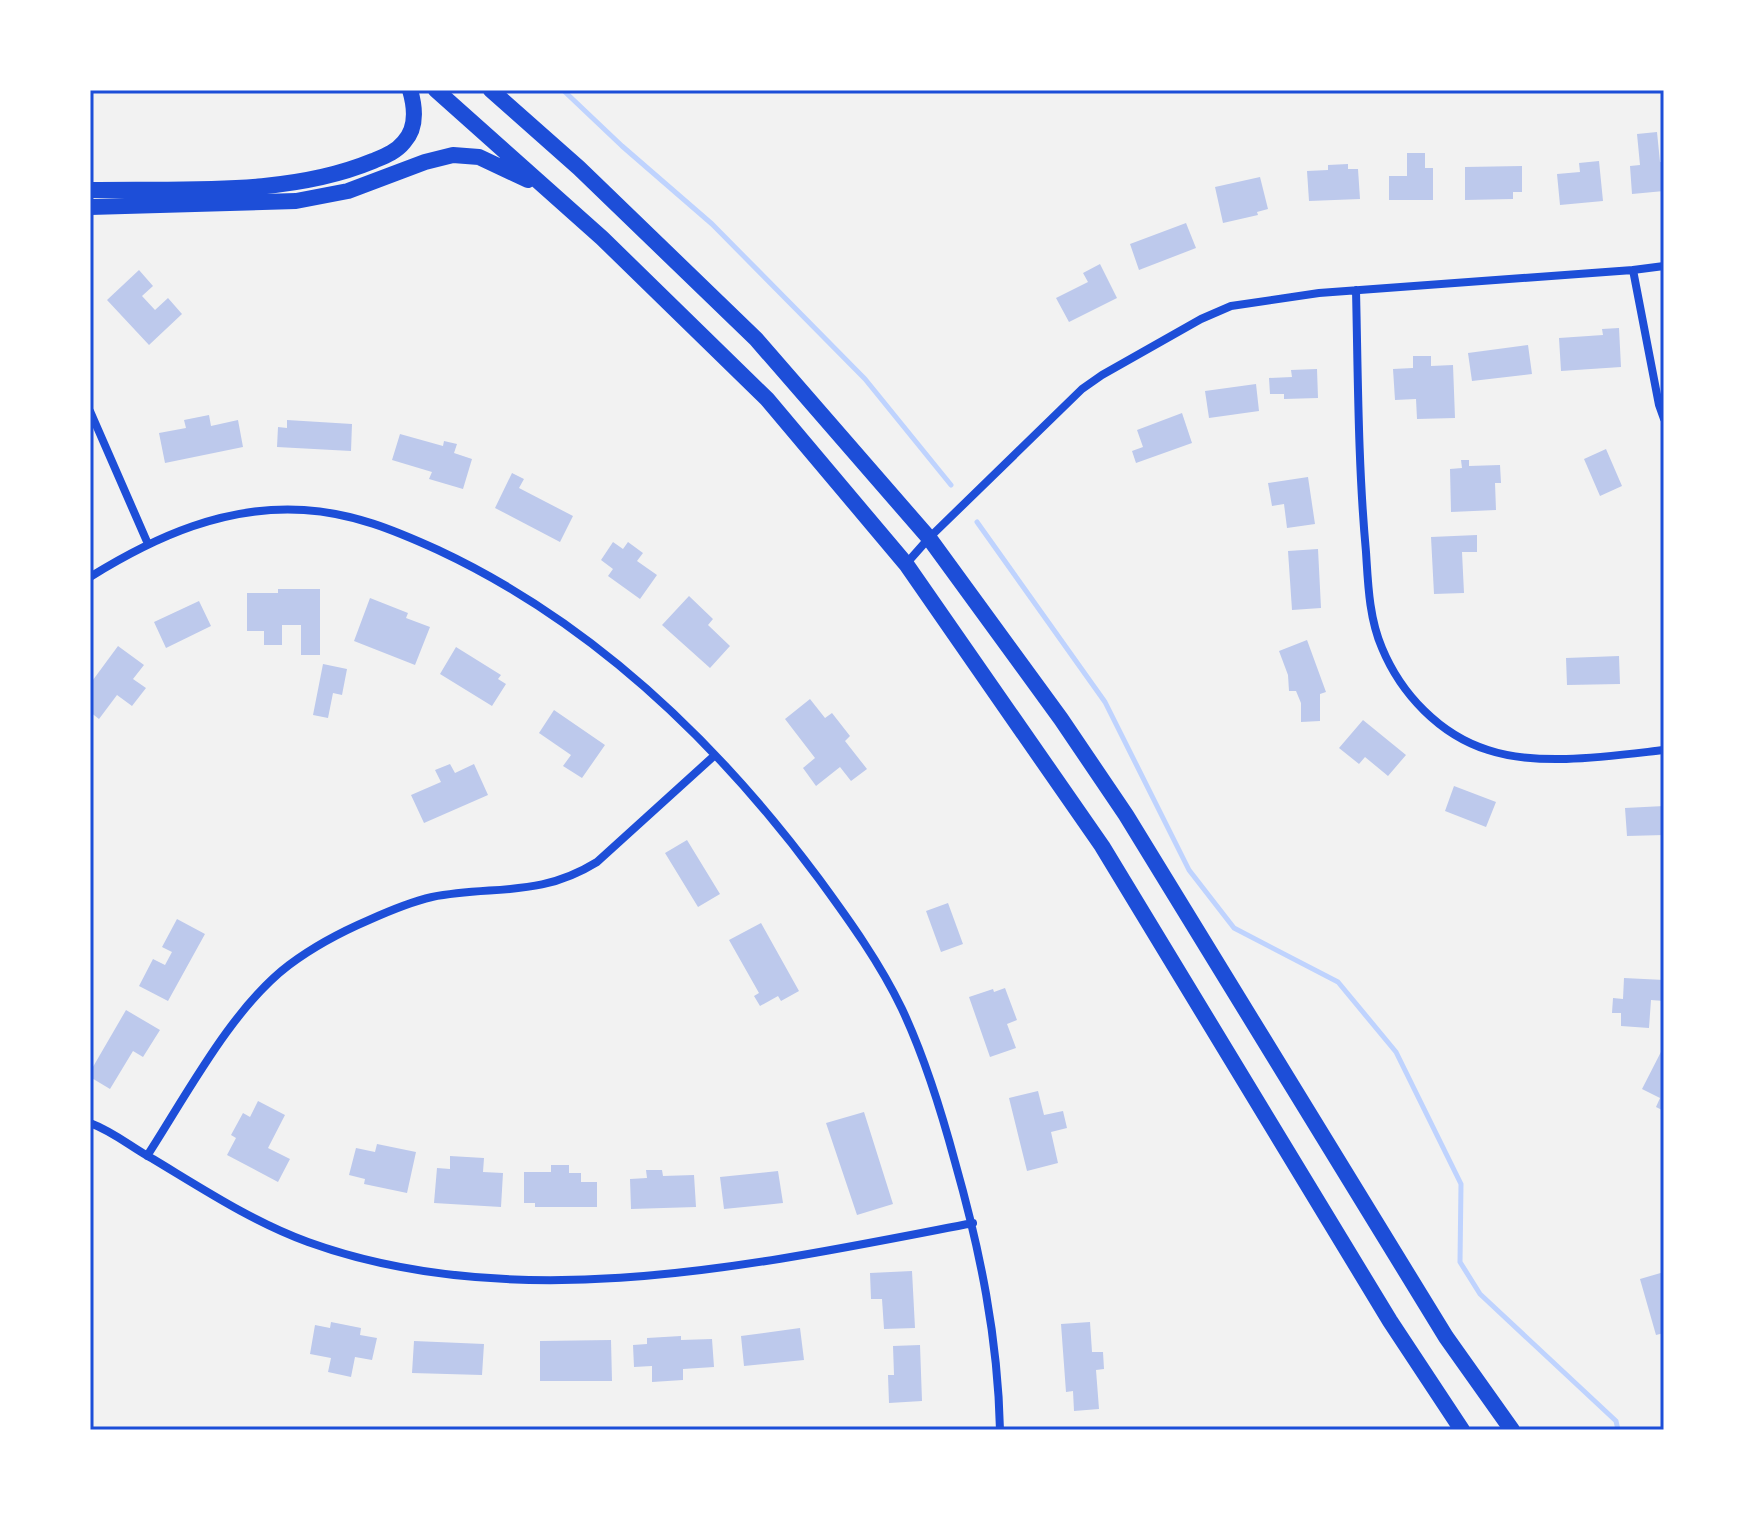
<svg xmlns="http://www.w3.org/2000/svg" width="1754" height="1520" viewBox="0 0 1754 1520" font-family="'DejaVu Sans',sans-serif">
<rect width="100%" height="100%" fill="#f2f2f2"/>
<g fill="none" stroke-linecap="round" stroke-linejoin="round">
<path stroke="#bfd3fe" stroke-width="5" d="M 563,90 L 622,146 L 712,224 L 865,379 L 951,485
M 977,522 L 1105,702 L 1189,870 L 1234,928 L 1338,982 L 1396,1052 L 1461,1184 L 1460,1262 L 1480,1294 L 1616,1421 L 1618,1430"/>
</g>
<path fill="#bdc9ec" d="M 1657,132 L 1660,162 L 1664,162 L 1664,191 L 1632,194 L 1630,166 L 1640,165 L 1637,134 Z
M 1407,153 L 1425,153 L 1425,168 L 1433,168 L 1433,200 L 1389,200 L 1389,176 L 1407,176 Z
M 1599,161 L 1603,201 L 1560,205 L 1557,174 L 1580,172 L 1579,163 Z
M 1348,164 L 1348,169 L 1358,169 L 1360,199 L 1309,201 L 1307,171 L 1328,170 L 1328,165 Z
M 1522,166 L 1522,192 L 1513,192 L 1513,199 L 1465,200 L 1465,167 Z
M 1260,177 L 1268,209 L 1257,212 L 1258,215 L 1223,223 L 1215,187 Z
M 1186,223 L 1196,248 L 1139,270 L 1130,244 Z
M 1100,264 L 1117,298 L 1069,322 L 1056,298 L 1088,282 L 1083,273 Z
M 139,270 L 153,286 L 142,296 L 155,310 L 168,298 L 182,314 L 149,345 L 107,300 Z
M 1619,328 L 1621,367 L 1561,371 L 1559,338 L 1603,335 L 1602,329 Z
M 1528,345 L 1532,374 L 1472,381 L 1468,353 Z
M 1413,356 L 1431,356 L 1431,366 L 1453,365 L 1455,418 L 1417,419 L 1416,399 L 1395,400 L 1393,369 L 1413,368 Z
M 1317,369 L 1318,398 L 1284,399 L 1284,394 L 1270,394 L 1269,378 L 1292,377 L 1291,370 Z
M 1256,384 L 1259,411 L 1209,418 L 1205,391 Z
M 1182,413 L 1192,443 L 1136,463 L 1132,451 L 1143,447 L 1137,430 Z
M 209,415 L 211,426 L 238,420 L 243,447 L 165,463 L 159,433 L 186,428 L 184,420 Z
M 287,420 L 352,424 L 351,451 L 277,447 L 278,427 L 287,428 Z
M 400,434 L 443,446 L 444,441 L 457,444 L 454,453 L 472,459 L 463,489 L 429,479 L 432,472 L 392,460 Z
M 1606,449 L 1622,486 L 1600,496 L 1584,459 Z
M 1461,460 L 1469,460 L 1469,466 L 1500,465 L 1501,483 L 1495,483 L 1496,510 L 1451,512 L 1450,469 L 1462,468 Z
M 512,473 L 524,479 L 519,488 L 573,516 L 560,542 L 495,508 Z
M 1308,477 L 1315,524 L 1287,528 L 1284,504 L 1272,506 L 1268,483 Z
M 1477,535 L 1477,552 L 1462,552 L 1464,593 L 1434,594 L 1431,537 Z
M 613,542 L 623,549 L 628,542 L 643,553 L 637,561 L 657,575 L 640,599 L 608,576 L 613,569 L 601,560 Z
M 1318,549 L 1321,608 L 1292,610 L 1288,551 Z
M 278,589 L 320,589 L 320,655 L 301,655 L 301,625 L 282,625 L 282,645 L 264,645 L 264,631 L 247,631 L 247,593 L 278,593 Z
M 689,596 L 713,619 L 708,625 L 730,646 L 710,668 L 662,625 Z
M 370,598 L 408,613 L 406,618 L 430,627 L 415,665 L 354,641 Z
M 199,601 L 211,626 L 166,648 L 154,622 Z
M 1307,640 L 1326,692 L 1320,694 L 1320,721 L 1301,722 L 1301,703 L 1296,691 L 1289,691 L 1288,675 L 1279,651 Z
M 118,646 L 144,665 L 133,679 L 146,688 L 132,706 L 117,695 L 99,719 L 90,712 L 90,684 Z
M 456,647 L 501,675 L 498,679 L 506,684 L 492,706 L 440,674 Z
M 1619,656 L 1620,684 L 1567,685 L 1566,658 Z
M 323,664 L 347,669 L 342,695 L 333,693 L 328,718 L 313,715 Z
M 810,699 L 825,718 L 832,713 L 850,736 L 845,741 L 867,769 L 851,781 L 840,767 L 816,786 L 803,768 L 815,758 L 785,719 Z
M 554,710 L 605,745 L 582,778 L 563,766 L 571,755 L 539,733 Z
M 1363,720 L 1406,755 L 1388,776 L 1365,757 L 1359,764 L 1339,748 Z
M 450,764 L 455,773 L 474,764 L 488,795 L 424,823 L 411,795 L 441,782 L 435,770 Z
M 1454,786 L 1496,802 L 1486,827 L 1445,811 Z
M 1664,806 L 1664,835 L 1627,836 L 1625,808 Z
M 687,840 L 720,894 L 698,907 L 665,853 Z
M 948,903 L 963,944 L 941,952 L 926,911 Z
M 177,919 L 205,934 L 168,1001 L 139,986 L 153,959 L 165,965 L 172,952 L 162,947 Z
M 761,923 L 799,991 L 781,1001 L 778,996 L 760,1006 L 754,996 L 759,993 L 729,940 Z
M 1624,978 L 1664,980 L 1664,1001 L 1651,1000 L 1649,1028 L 1621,1026 L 1621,1013 L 1612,1013 L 1613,998 L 1623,999 Z
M 1005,988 L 1017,1020 L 1007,1024 L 1016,1048 L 990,1057 L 969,997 L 993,989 L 994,992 Z
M 126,1010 L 160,1030 L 143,1057 L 133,1051 L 110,1089 L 90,1077 L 90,1072 Z
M 1664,1046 L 1664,1111 L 1656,1107 L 1660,1098 L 1642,1089 Z
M 1038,1091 L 1044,1115 L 1063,1111 L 1067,1128 L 1051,1132 L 1058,1163 L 1027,1171 L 1009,1098 Z
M 258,1101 L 285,1115 L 268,1148 L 290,1159 L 278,1182 L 227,1155 L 236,1138 L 231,1135 L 243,1113 L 250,1117 Z
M 864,1112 L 893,1204 L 857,1215 L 826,1123 Z
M 377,1144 L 416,1152 L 407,1193 L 364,1184 L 365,1179 L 349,1175 L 356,1148 L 375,1152 Z
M 450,1156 L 484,1158 L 483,1172 L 503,1173 L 501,1207 L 434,1203 L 437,1168 L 450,1169 Z
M 551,1165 L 569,1165 L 569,1173 L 581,1173 L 581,1182 L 597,1182 L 597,1207 L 535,1207 L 535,1203 L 524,1203 L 524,1172 L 551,1172 Z
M 646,1170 L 662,1170 L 663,1176 L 694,1175 L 696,1207 L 631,1209 L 630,1179 L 647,1178 Z
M 778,1171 L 783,1203 L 724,1209 L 720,1177 Z
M 912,1271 L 915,1328 L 884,1329 L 882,1299 L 871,1299 L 870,1273 Z
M 1664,1272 L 1664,1333 L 1656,1335 L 1640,1279 Z
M 331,1322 L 361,1328 L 360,1335 L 377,1338 L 372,1360 L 355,1357 L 351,1377 L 328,1372 L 331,1358 L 310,1354 L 315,1325 L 330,1328 Z
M 1090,1322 L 1092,1352 L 1103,1352 L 1104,1369 L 1096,1370 L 1099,1409 L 1074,1411 L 1073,1391 L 1066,1392 L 1061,1324 Z
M 800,1328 L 804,1360 L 744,1366 L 741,1336 Z
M 681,1336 L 681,1340 L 712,1339 L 714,1367 L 683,1369 L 683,1380 L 652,1382 L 652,1366 L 634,1367 L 633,1345 L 647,1344 L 647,1338 Z
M 611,1340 L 612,1381 L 540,1381 L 540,1341 Z
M 414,1341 L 484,1344 L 482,1375 L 412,1373 Z
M 920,1345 L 922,1401 L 889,1403 L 888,1375 L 894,1375 L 893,1346 Z"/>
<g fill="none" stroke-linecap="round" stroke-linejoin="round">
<path stroke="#1d4ed8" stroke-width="8" d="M 1633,270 L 1659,405 L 1664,419
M 1356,290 C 1358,377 1358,465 1366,552 C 1368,583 1369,618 1382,648 C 1401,694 1440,735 1488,750 C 1539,767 1611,756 1664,750
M 90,411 L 148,544
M 906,564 L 929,538 L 1082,389 L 1102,375 L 1201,319 L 1231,306 L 1319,293 L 1633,270 L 1664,266
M 90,577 C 156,536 226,505 304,510 C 353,513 394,530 438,550 C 592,622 718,743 819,879 C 849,920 880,963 902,1009 C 925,1058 941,1110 955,1162 C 980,1250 998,1338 1000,1430
M 90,1123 C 114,1132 131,1147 153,1159 C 203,1189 253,1222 308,1242 C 518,1318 760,1264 973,1223
M 147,1156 C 186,1096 232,1008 289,965 C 313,947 341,932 369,920 C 389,911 410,902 432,897 C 494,885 539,898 597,862 L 715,755"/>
<path stroke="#1d4ed8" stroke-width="16" d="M 436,90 L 602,238 L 767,399 L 906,564 L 1102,846 L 1390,1321 L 1462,1430
M 491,90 L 579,168 L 756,339 L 929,538 L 1061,719 L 1126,815 L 1446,1337 L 1512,1430
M 90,190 C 183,188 286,197 373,161 C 385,156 396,152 404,142 C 417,128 415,107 410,90
M 90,207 L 296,201 L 348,191 L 425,162 L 453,155 L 479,157 L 528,180"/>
</g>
<rect width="1754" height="1520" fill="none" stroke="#ffffff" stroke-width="184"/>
<rect x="92" y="92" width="1570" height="1336" fill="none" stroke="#1d4ed8" stroke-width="3"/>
</svg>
